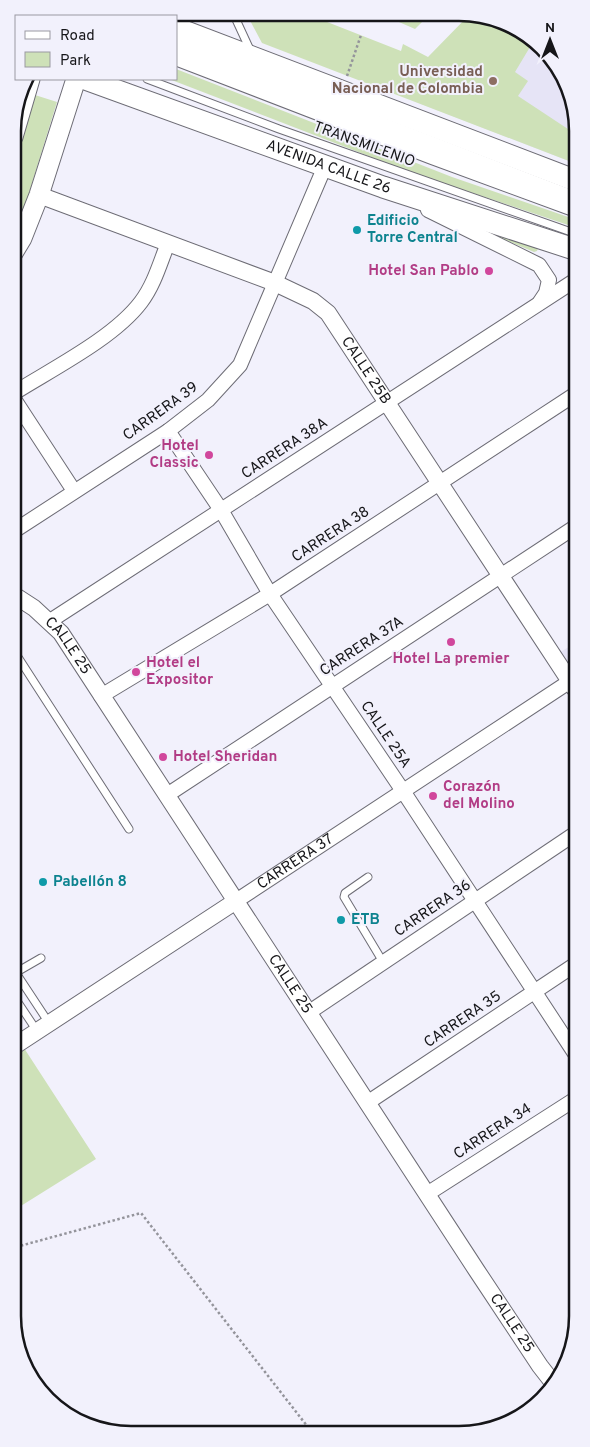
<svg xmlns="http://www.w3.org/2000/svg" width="590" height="1447" viewBox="0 0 590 1447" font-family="Overpass,sans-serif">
<rect width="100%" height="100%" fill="#f2f1fc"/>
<path fill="#e6e4f6" d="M 482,15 L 543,47 L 574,100 L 574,163 L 416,102 Z
M 575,643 L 575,668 L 570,669 L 559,653 Z"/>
<path fill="#cee1b8" d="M 246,13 L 318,14 L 317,18 L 401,51 L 403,44 L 428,57 L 469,15 L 482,15 L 533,42 L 515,72 L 528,81 L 518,96 L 574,133 L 574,163 L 262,43 Z
M 391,14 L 426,14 L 428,16 L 415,29 L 392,19 Z
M 176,69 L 452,177 L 574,219 L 574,227 L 410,172 L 169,79 L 176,79 Z
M 35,95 L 57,102 L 21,219 L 13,238 L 13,162 Z
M 486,230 L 538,248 L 537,251 L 534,252 L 484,231 Z
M 24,1048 L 96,1159 L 16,1209 L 16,1054 Z"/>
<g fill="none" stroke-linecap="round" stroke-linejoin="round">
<g stroke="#6d6c75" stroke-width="9">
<path id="service" d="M 233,13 L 251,52
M 176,22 L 201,13
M 176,62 L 430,160 L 574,213
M 147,79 L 279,129 L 574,233
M 14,651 L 129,829
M 368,877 L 345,893 L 344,897 L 383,962
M 15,973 L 41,958
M 16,973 L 49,1023
M 15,998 L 37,1031"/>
</g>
<g stroke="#6d6c75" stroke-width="16">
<g id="minor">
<path d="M 428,210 L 539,265 L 549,280 L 546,293 L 540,302"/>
<path d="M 14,393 C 52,369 114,338 141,302 C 154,285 160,263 168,243"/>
<path d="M 14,399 L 74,491"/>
<path d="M 168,431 L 221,510 L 270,594 L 403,791 L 576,1055"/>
<path d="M 14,531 L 168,431 L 208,400 L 240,365 L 325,166"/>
<path d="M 50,621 L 574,281"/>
<path d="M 101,696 L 270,594 L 574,395"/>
<path d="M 167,795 L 575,527"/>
<path id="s1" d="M 236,901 L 575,678"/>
<path d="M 308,1013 L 576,833"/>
<path d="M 367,1103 L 576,964"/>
<path d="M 427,1194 L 577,1098"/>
</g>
</g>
<g stroke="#6d6c75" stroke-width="18">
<g id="tertiary">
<path id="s2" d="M 39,195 L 275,283 L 313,301 L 328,313 L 575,689"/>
<path id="s3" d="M 14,595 L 34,608 L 61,633 L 477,1271 L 540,1366 L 554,1384"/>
<path d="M 16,1045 L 236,901"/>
</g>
</g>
<g stroke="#6d6c75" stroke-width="21">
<path id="secondary" d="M 13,137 L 30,79
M 13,253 L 22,238 L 39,195 L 76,79"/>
</g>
<g stroke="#6d6c75" stroke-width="23">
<g id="primary">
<path d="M 136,13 L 145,16"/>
<path d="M 176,28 L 574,180"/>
<path d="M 176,49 L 574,202"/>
<path id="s4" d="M 85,79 L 383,187 L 574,249"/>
</g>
</g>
<path stroke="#94949b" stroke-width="2.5" stroke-dasharray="2.5 2.5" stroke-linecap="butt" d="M 347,76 L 361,35
M 16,1247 L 141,1213 L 311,1431"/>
<use href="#service" stroke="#fff" stroke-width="7"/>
<use href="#minor" stroke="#fff" stroke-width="14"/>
<use href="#tertiary" stroke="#fff" stroke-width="16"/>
<use href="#secondary" stroke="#fff" stroke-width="19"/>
<use href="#primary" stroke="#fff" stroke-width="21"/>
</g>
<circle fill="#8d6e63" stroke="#f2f1fc" stroke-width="2" cx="493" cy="81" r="5"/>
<g fill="#0f9aa8" stroke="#f2f1fc" stroke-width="2">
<circle cx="357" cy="230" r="5"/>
<circle cx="43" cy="882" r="5"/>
<circle cx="341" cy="920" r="5"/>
</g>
<g fill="#d1479c" stroke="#f2f1fc" stroke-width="2">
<circle cx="489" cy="271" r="5"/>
<circle cx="209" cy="455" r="5"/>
<circle cx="451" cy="642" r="5"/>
<circle cx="136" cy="672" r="5"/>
<circle cx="163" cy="757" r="5"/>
<circle cx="433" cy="796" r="5"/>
</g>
<g text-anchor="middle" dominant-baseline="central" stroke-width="4" stroke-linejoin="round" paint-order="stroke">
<g font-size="15" font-weight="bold" fill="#785e54" stroke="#f2f1fc" text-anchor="end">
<text x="483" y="72">Universidad<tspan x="483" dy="17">Nacional de Colombia</tspan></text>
</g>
<g font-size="15" fill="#161619" stroke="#f2f1fc">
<text transform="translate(364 145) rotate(20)">TRANSMILENIO</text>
<text stroke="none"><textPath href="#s4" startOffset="259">AVENIDA CALLE 26</textPath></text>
<text stroke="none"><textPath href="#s2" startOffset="382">CALLE 25B</textPath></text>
<text transform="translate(161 412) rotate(-36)">CARRERA 39</text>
<text transform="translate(285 449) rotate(-33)">CARRERA 38A</text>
<text transform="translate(331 535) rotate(-33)">CARRERA 38</text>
<text stroke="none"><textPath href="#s3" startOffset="75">CALLE 25</textPath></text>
<text transform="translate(362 647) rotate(-33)">CARRERA 37A</text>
<text transform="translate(385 735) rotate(56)">CALLE 25A</text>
<text stroke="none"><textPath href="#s1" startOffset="71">CARRERA 37</textPath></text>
<text transform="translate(433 909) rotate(-34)">CARRERA 36</text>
<text stroke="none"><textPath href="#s3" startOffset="480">CALLE 25</textPath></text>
<text transform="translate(463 1020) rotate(-34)">CARRERA 35</text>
<text transform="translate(493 1132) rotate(-33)">CARRERA 34</text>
<text stroke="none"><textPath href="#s3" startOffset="885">CALLE 25</textPath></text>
</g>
<g font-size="15" font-weight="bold" fill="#0d838f" stroke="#f2f1fc" text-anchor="start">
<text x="367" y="221">Edificio<tspan x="367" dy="17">Torre Central</tspan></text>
<text x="53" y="882">Pabellón 8</text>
<text x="351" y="920">ETB</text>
</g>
<g font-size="15" font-weight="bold" fill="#b23c85" stroke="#f2f1fc" text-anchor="start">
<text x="479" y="271" text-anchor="end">Hotel San Pablo</text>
<text x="199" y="446" text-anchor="end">Hotel<tspan x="199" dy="17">Classic</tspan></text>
<text x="451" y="659" text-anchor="middle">Hotel La premier</text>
<text x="146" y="663">Hotel el<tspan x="146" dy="17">Expositor</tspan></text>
<text x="173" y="757">Hotel Sheridan</text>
<text x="443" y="787">Corazón<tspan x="443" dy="17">del Molino</tspan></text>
</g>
</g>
<path d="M0 0H590V1447H0ZM131 21H459A110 110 0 0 1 569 131V1316A110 110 0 0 1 459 1426H131A110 110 0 0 1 21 1316V131A110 110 0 0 1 131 21Z" fill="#f2f1fc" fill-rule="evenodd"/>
<path fill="none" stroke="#161619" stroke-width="2.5" d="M131 21H459A110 110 0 0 1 569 131V1316A110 110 0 0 1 459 1426H131A110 110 0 0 1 21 1316V131A110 110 0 0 1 131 21Z"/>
<rect x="15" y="15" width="162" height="65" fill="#f2f1fc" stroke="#9a99a1"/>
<rect x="25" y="31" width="25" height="8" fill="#ffffff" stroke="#9a99a1"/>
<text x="60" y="40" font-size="15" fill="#161619">Road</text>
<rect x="25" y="52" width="25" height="15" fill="#cee1b8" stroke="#9a99a1"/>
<text x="60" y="65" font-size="15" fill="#161619">Park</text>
<g transform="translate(550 40)" stroke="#f2f1fc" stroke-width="4" paint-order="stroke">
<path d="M0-4L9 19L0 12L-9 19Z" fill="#161619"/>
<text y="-8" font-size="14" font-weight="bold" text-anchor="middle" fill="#161619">N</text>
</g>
</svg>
